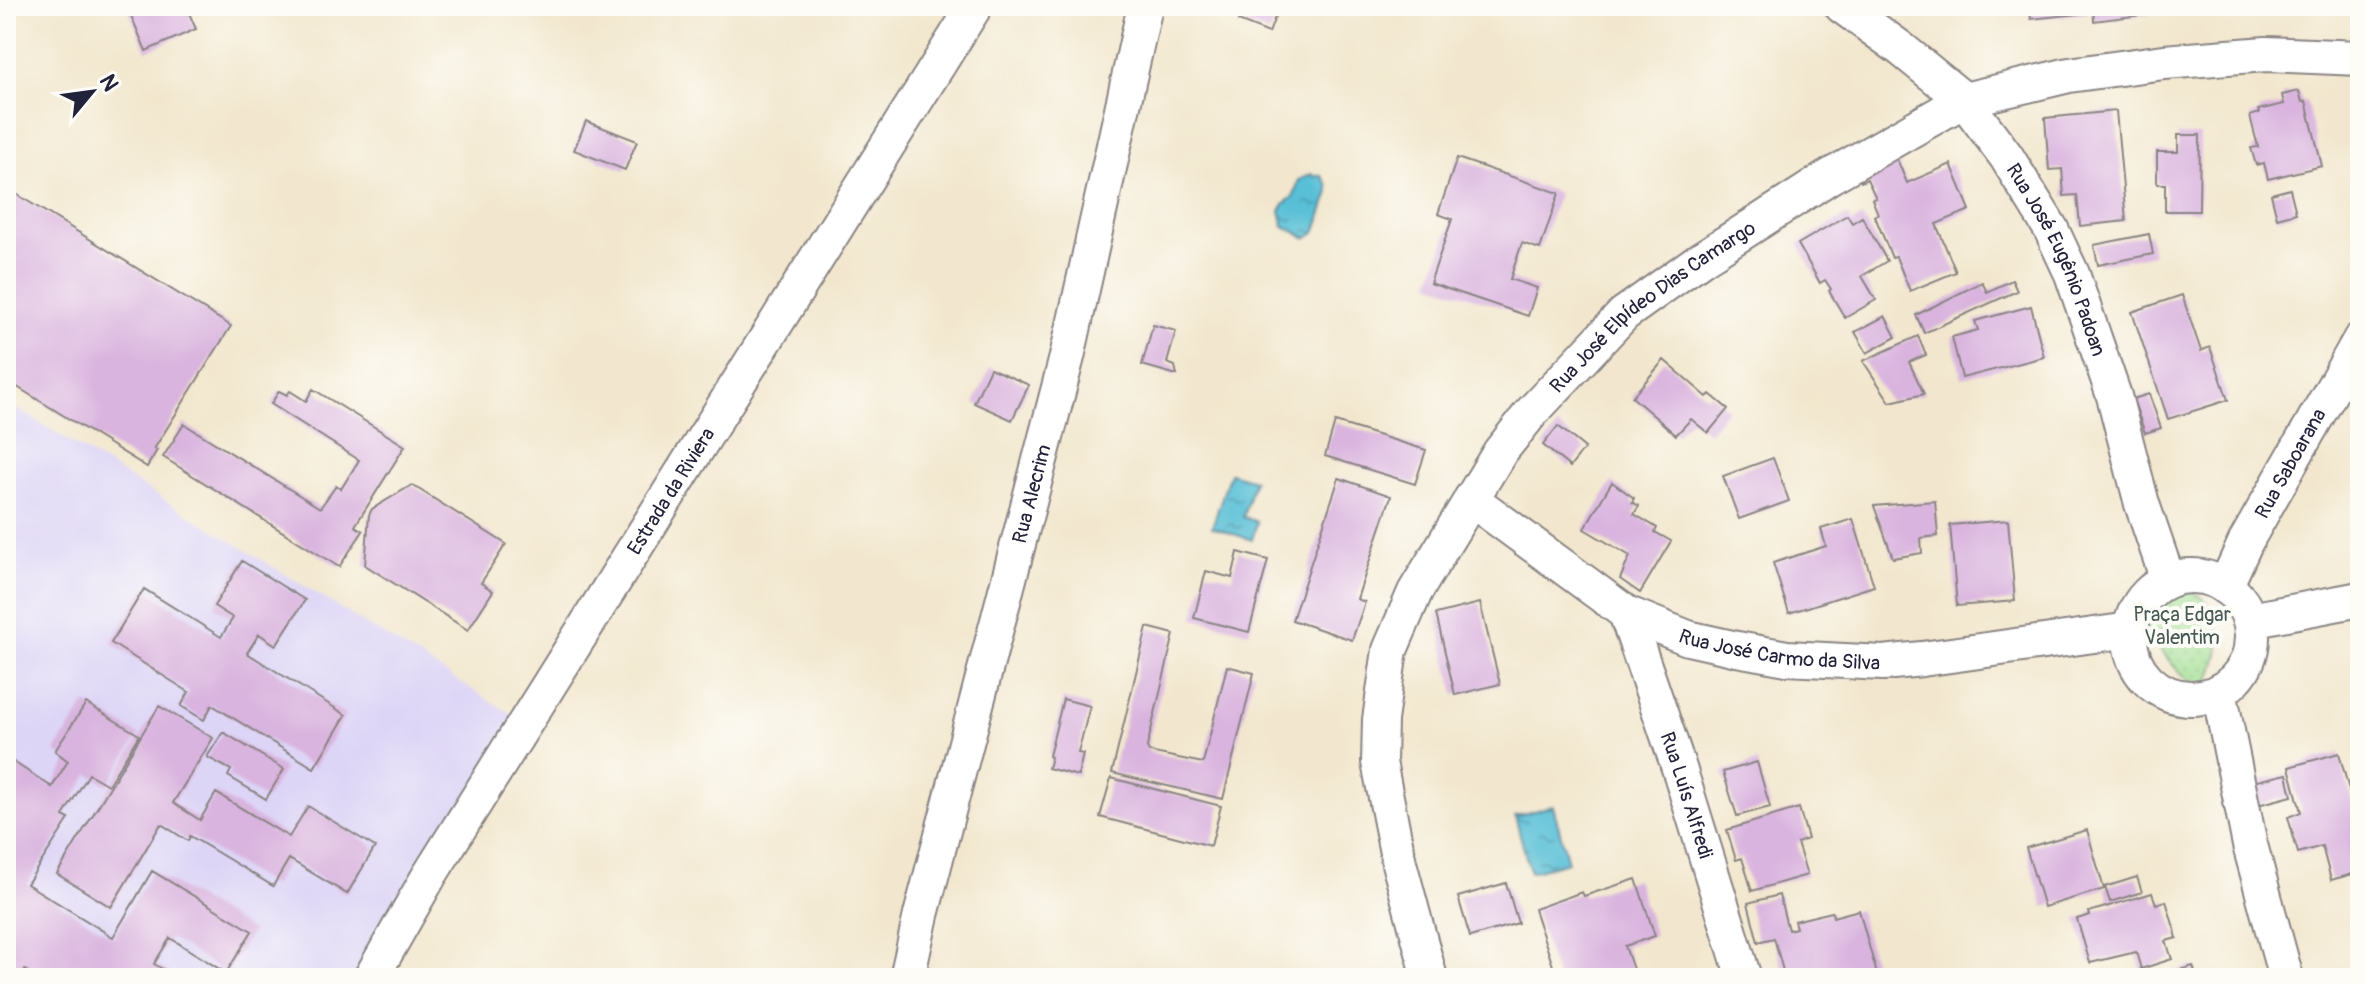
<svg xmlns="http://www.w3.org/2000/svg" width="2366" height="984" viewBox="0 0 2366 984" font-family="Pangolin,sans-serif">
<defs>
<pattern id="park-dots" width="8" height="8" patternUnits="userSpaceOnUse" patternTransform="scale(2)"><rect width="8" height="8" fill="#a1de92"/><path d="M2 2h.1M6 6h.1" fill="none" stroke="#8abe7f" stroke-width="1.8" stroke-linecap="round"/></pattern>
<pattern id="water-ripples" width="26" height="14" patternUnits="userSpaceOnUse" patternTransform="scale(2)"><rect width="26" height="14" fill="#59bfd6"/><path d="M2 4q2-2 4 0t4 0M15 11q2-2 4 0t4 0" fill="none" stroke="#499baf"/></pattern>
</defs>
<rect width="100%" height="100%" fill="#fdfcf7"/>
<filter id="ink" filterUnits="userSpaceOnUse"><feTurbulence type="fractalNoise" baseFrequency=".0125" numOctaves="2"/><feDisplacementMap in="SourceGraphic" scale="16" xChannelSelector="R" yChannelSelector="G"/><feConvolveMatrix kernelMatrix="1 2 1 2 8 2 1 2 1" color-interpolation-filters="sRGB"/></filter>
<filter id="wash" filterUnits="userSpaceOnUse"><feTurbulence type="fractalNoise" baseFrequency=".006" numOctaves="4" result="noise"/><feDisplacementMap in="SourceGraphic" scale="32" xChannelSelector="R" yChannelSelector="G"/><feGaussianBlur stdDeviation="1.8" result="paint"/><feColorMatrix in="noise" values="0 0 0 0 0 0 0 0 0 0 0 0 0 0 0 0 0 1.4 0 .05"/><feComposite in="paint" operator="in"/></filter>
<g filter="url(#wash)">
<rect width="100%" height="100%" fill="#f2e7ce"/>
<path fill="#ddd5f6" d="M 6,402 L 520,719 L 362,978 L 6,978 Z"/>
<path fill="url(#park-dots)" stroke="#628066" stroke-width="2" d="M 2164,585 C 2183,585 2197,590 2208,605 C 2229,634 2217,665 2203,695 L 2173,665 L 2139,623 C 2139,607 2152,595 2164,585 Z"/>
<path fill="url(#water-ripples)" stroke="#3e7088" stroke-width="2" d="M 1311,174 L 1322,176 L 1328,185 L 1329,192 L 1315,233 L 1307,238 L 1284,226 L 1280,211 L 1284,204 L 1294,196 L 1299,180 Z
M 1230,473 L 1254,480 L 1243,517 L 1257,522 L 1252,540 L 1212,527 Z
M 1553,806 L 1568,862 L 1530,872 L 1515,816 Z"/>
<g id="blocks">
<path fill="#d9b4de" d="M 127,6 L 186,6 L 196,29 L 146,51 Z
M 1243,6 L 1279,6 L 1269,33 L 1238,21 Z
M 2029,6 L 2086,6 L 2087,13 L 2031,19 Z
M 2093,6 L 2150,6 L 2151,14 L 2094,21 Z
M 2299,91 L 2302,102 L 2306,101 L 2322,166 L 2268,179 L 2264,163 L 2256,165 L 2251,148 L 2258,147 L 2250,116 L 2259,113 L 2258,110 L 2284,104 L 2282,95 Z
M 2116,111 L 2126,221 L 2080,226 L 2077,195 L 2064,196 L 2062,169 L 2049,170 L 2045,118 Z
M 586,121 L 637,141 L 625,170 L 574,150 Z
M 2178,135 L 2200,135 L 2199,211 L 2165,211 L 2165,184 L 2157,184 L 2157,152 L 2178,152 Z
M 1893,150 L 1907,183 L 1951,164 L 1970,210 L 1936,224 L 1956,272 L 1910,291 L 1896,257 L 1892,258 L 1876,219 L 1874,216 L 1878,214 L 1872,199 L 1876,198 L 1867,179 L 1861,182 L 1856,170 Z
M 1457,158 L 1559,193 L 1540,249 L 1522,243 L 1510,279 L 1537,288 L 1528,316 L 1430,283 L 1452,219 L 1438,214 Z
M 8,189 L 231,326 L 154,449 L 157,450 L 147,467 L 6,380 L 6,192 Z
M 2290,189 L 2296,213 L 2277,218 L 2271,194 Z
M 1847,215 L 1852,223 L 1862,217 L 1887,261 L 1862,276 L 1876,300 L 1845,318 L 1829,291 L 1831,289 L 1825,280 L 1820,283 L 1798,244 Z
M 2149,234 L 2153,254 L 2098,265 L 2094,245 Z
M 2012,280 L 2017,291 L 1924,333 L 1916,315 L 1982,282 L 1987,292 Z
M 2182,295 L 2201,351 L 2210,347 L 2228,400 L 2168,419 L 2132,312 Z
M 2031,306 L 2044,357 L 1962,378 L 1952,337 L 1978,330 L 1975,321 Z
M 1885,316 L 1896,337 L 1867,353 L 1855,332 Z
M 1153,325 L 1176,331 L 1167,363 L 1175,366 L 1177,375 L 1142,365 Z
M 1918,336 L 1926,355 L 1909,362 L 1924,394 L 1890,402 L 1863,361 Z
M 1664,360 L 1707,397 L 1710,394 L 1728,409 L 1708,433 L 1691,419 L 1676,435 L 1632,397 Z
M 990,368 L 1029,385 L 1012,420 L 974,403 Z
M 313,389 L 405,446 L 355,526 L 363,531 L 339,567 L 163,457 L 184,424 L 320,508 L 336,486 L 341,489 L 359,460 L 271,404 L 279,391 L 287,395 L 290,391 L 306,401 Z
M 2149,394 L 2161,428 L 2145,433 L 2133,399 Z
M 1335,422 L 1426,450 L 1415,484 L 1325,456 Z
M 1558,426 L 1585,448 L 1570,467 L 1543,445 Z
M 1773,458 L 1789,501 L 1739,519 L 1723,476 Z
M 1339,478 L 1391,496 L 1357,599 L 1365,602 L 1352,640 L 1292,620 Z
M 1612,482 L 1634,498 L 1632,502 L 1639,506 L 1634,514 L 1657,528 L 1655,532 L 1671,541 L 1640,593 L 1620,579 L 1630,556 L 1584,529 Z
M 412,485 L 506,544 L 481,583 L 493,591 L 468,630 L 365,565 L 369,515 L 372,509 Z
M 1935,501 L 1938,536 L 1921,538 L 1922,553 L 1893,558 L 1874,506 Z
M 1853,519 L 1874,586 L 1789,613 L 1773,563 L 1826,546 L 1821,529 Z
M 2008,520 L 2015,601 L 1957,606 L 1950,525 Z
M 1238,552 L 1268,560 L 1249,632 L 1194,618 L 1206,571 L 1232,578 Z
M 242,561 L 305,600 L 276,645 L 259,634 L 247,653 L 346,715 L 314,768 L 212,705 L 204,720 L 181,706 L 189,692 L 111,643 L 144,589 L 221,637 L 233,618 L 214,606 Z
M 1480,603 L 1500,684 L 1455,695 L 1436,614 Z
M 1147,627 L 1174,634 L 1147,747 L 1149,752 L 1203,763 L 1227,666 L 1254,673 L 1223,799 L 1112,773 Z
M 1063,699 L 1090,706 L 1078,753 L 1083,754 L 1078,776 L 1048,768 L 1051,757 L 1049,756 Z
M 86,703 L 139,735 L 108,785 L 89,774 L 63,816 L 69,819 L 27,884 L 113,937 L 152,871 L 252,931 L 226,973 L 170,938 L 154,964 L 178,978 L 39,978 L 25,970 L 20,978 L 6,978 L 6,757 L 52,787 L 68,761 L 55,751 Z
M 159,706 L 213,738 L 173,803 L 200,820 L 216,793 L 289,837 L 308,806 L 375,847 L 347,894 L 289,859 L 273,886 L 190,836 L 188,841 L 161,824 L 111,907 L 57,874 Z
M 223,732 L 284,769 L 266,799 L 228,776 L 231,770 L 207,757 Z
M 2339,753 L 2360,830 L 2360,872 L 2331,880 L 2322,846 L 2298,853 L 2288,817 L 2301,812 L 2289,767 Z
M 1757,762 L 1770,807 L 1737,816 L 1723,772 Z
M 2287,774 L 2292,796 L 2254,806 L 2248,783 Z
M 1111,778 L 1221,806 L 1211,846 L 1100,817 Z
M 1799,808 L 1808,839 L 1797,843 L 1807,875 L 1752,891 L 1742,858 L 1736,860 L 1727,830 Z
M 2087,830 L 2104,889 L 2044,907 L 2026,848 Z
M 2137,877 L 2142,892 L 2110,902 L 2105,887 Z
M 1636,879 L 1655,936 L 1625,946 L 1636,978 L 1586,978 L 1585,974 L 1572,978 L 1557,978 L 1534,909 L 1582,892 L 1584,896 Z
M 1506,883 L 1518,923 L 1470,937 L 1458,897 Z
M 2152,893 L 2156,904 L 2166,901 L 2177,938 L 2166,941 L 2172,959 L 2141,969 L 2136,952 L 2090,963 L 2077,919 L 2090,915 L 2089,912 Z
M 1779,895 L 1788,930 L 1796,928 L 1794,921 L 1832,912 L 1833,917 L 1859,910 L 1878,978 L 1785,978 L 1774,938 L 1758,942 L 1748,903 Z
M 2193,966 L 2197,978 L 2156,978 L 2156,977 Z"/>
</g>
</g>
<g filter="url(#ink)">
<use href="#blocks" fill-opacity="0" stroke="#8a8484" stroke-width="2"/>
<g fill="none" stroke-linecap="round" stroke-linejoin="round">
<g stroke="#8a8484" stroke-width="38">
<g id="street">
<path id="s1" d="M 1842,6 L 1900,48 L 1964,100 L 2006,156 L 2051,229 L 2072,274 L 2114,396 L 2142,504 L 2168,580"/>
<path id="s2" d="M 1471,499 L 1626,613 L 1688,638 L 1737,649 L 1787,658 L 1883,663 L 1922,659 L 2130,630"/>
<circle cx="2191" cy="637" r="61"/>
<path id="s3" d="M 2225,587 L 2246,541 L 2360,340"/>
<path id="s4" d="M 1626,613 L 1679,768 L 1744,978"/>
<path d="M 2250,620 L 2360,599"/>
<path d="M 2219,691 L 2250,845 L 2286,978"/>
<path id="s5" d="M 371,978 L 429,876 L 975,6"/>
<path id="s6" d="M 907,978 L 921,915 L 1067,357 L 1145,6"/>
<path id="s7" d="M 1430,978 L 1399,863 L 1379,762 L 1380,720 L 1390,650 L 1415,592 L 1500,452 L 1531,413 L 1624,314 L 1701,259 L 1829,177 L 1964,100 L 2069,75 L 2164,62 L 2266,54 L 2360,58"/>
</g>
</g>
<use href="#street" stroke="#fff" stroke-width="34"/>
</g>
</g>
<g text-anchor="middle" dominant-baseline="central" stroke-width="8" stroke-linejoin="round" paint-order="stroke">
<g font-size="20" fill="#22223b" stroke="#fdfcf7">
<text stroke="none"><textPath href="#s1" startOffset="340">Rua José Eugênio Padoan</textPath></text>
<text stroke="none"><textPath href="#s7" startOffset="774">Rua José Elpídeo Dias Camargo</textPath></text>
<text stroke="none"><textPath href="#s3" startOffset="140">Rua Saboarana</textPath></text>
<text stroke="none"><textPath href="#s5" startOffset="572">Estrada da Riviera</textPath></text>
<text stroke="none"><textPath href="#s6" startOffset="500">Rua Alecrim</textPath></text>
<text stroke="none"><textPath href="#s2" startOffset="352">Rua José Carmo da Silva</textPath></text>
<text stroke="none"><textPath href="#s4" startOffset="192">Rua Luís Alfredi</textPath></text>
</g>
<g font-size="20" fill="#485a55" stroke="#fdfcf7">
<text x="2182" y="614">Praça Edgar<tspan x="2182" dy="23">Valentim</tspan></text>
</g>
</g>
<rect width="2366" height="984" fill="none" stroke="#fdfcf7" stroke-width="32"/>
<g transform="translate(92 92) rotate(61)" stroke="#fdfcf7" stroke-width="6" paint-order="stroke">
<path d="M0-6L14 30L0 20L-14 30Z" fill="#22223b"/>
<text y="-12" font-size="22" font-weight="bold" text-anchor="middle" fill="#22223b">N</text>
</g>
</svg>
